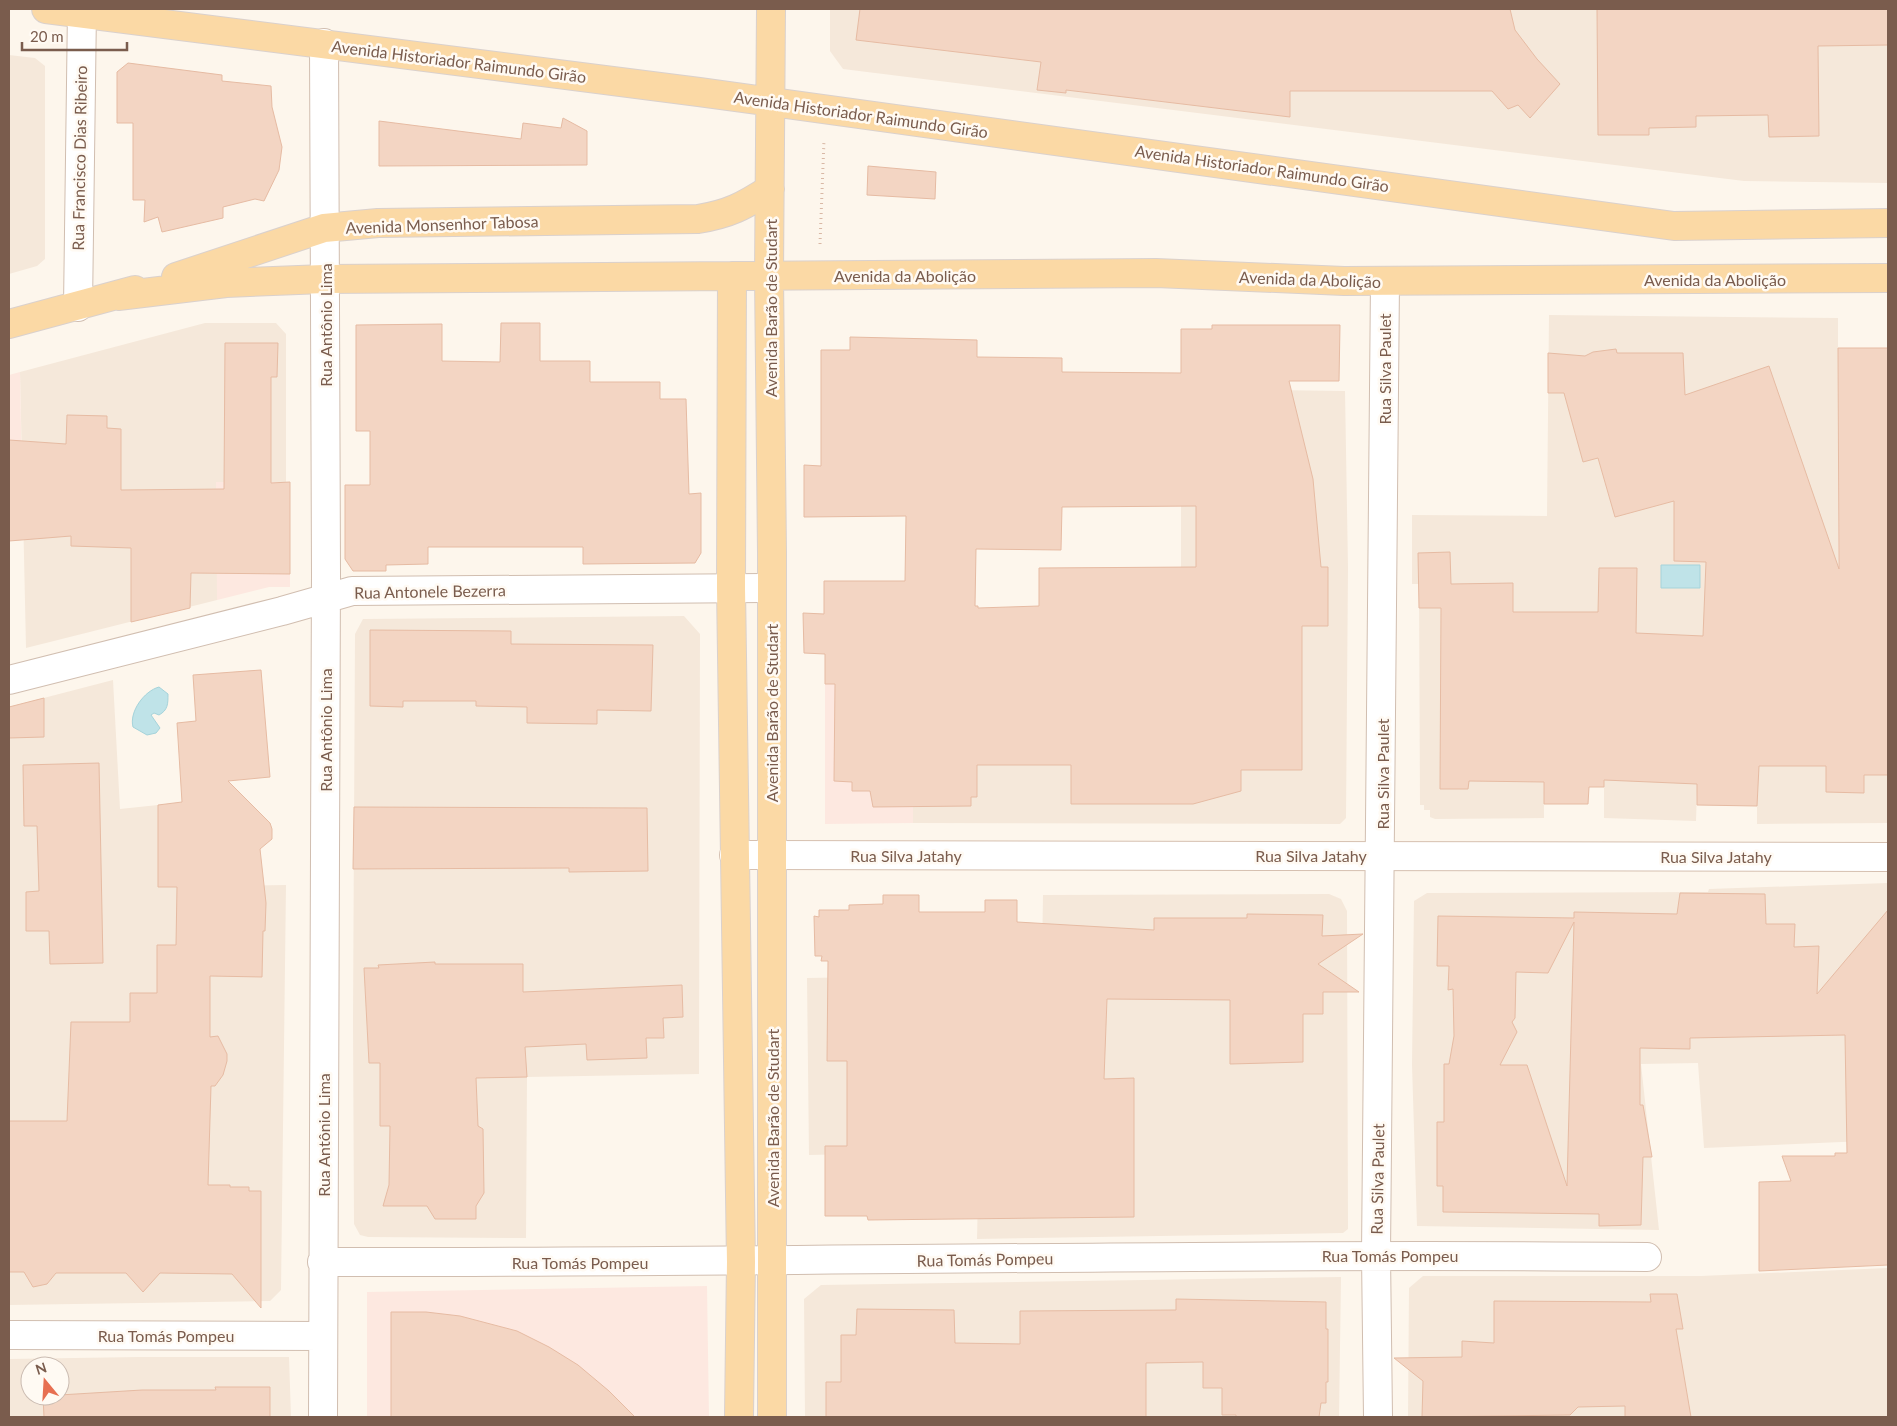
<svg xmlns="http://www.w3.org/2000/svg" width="1897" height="1426" viewBox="0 0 1897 1426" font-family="Lato,sans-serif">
<rect width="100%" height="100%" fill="#fdf6ec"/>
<path fill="#f5e8da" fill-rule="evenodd" d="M 830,9 L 1888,9 L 1888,183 L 1744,181 L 843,69 L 830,51 Z
M 9,55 L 35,58 L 45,66 L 45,259 L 37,266 L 9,274 Z
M 1549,315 L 1838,318 L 1838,566 L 1888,566 L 1888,823 L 1757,824 L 1757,806 L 1700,700 L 1696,821 L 1604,818 L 1604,787 L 1543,651 L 1544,818 L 1435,819 L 1430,817 L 1430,810 L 1424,810 L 1424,805 L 1420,805 L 1419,584 L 1412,584 L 1412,515 L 1547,516 Z
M 205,323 L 276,323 L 286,334 L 286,482 L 271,482 L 217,533 L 217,600 L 26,648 L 20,372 Z
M 1181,389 L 1345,391 L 1348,568 L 1346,818 L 1340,824 L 913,823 L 913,803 L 1039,638 L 1039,568 L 1181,567 Z
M 684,616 L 700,634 L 699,1074 L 527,1077 L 526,1238 L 368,1237 L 360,1235 L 354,1224 L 353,1023 L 355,634 L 363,619 Z
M 113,680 L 120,809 L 158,805 L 158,887 L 286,885 L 281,1290 L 270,1301 L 9,1305 L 9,707 Z
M 1888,883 L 1888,1140 L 1704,1148 L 1698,1063 L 1641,1064 L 1659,1230 L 1417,1226 L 1412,1065 L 1414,901 L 1427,893 L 1708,892 L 1709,889 Z
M 1329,894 L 1341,899 L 1347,911 L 1348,1229 L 1343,1233 L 977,1239 L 979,1151 L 809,1155 L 807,978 L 984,975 L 1040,1080 L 1043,895 Z
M 1888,1268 L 1888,1417 L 1408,1417 L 1409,1288 L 1423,1276 L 1701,1276 Z
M 1341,1277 L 1339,1417 L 805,1417 L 804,1299 L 821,1285 Z
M 139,1357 L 289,1357 L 291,1417 L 9,1417 L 9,1359 ZM 30,1366 L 60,1366 L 60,1396 L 30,1396 Z"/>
<path fill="#fde8e0" d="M 20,372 L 23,540 L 9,541 L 9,375 Z
M 216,482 L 290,482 L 290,587 L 269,587 L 217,600 Z
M 825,660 L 913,803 L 913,823 L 825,824 Z
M 707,1286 L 709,1417 L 367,1417 L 367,1292 Z"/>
<path fill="#bfe3e8" stroke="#a5d3da" d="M 1661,565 L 1700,565 L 1700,588 L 1661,588 Z
M 159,687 L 168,694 C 168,704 168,710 159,715 L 154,713 L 151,715 L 160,728 L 156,733 L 147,735 L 133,727 C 129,712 144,691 159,687 Z"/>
<path fill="#f3d5c3" stroke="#e6bba3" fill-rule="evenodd" d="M 860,9 L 1510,9 L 1515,30 L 1537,59 L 1560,84 L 1530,118 L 1518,105 L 1508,109 L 1492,91 L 1290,91 L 1290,117 L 1066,90 L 1066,93 L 1037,90 L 1041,62 L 856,40 Z
M 1597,9 L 1888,9 L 1888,45 L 1818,46 L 1819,136 L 1769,137 L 1768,115 L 1696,116 L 1696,127 L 1649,128 L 1649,135 L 1598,135 Z
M 128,63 L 222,75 L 222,81 L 271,86 L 272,107 L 282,147 L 279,170 L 264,201 L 255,199 L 223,207 L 223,218 L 162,232 L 158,217 L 144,222 L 145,200 L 133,200 L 133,123 L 117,123 L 117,72 Z
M 563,118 L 587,131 L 587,165 L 379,166 L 379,121 L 521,139 L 523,123 L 561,128 Z
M 868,166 L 936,172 L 935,199 L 867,195 Z
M 501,323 L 540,323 L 540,361 L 590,361 L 590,382 L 660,382 L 660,399 L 686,399 L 689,494 L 701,493 L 701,553 L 695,563 L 583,564 L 583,547 L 428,547 L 428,564 L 386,565 L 386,571 L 353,571 L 345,559 L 345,485 L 370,485 L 370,431 L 356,431 L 356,325 L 442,324 L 442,361 L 500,362 Z
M 1212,325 L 1340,325 L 1339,381 L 1289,381 L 1313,479 L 1321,567 L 1328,567 L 1328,626 L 1302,626 L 1302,770 L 1241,770 L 1241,791 L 1193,804 L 1071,804 L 1071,765 L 977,765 L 977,797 L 971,797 L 971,806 L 873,807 L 870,791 L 852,791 L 852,782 L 834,781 L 835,684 L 825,684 L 825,654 L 804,653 L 803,613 L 824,614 L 824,581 L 905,581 L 906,516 L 804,517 L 804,465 L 821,466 L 821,350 L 850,350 L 850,337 L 977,340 L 977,357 L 1062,358 L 1062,372 L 1181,373 L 1181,329 L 1212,329 ZM 1196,506 L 1196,567 L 1039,568 L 1039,606 L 978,608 L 978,606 L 975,606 L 976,549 L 1061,550 L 1062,507 Z
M 225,343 L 278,343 L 277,377 L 271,377 L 271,483 L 290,482 L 290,574 L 191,573 L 190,608 L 131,622 L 131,548 L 71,546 L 71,536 L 9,541 L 9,440 L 66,444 L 67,415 L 107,416 L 107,428 L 121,429 L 121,490 L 224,489 Z
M 1838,348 L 1888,348 L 1888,775 L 1864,775 L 1864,793 L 1826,792 L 1826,766 L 1759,766 L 1757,806 L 1697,805 L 1697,784 L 1604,780 L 1604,787 L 1589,787 L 1588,804 L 1544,804 L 1544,782 L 1469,781 L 1468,789 L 1440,789 L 1441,608 L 1419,608 L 1418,553 L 1450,552 L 1451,584 L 1513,583 L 1513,612 L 1598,612 L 1599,568 L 1637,568 L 1636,633 L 1703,636 L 1706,562 L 1674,561 L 1674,501 L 1615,517 L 1598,458 L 1583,462 L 1564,393 L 1548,393 L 1548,353 L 1585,356 L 1593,352 L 1616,349 L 1617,353 L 1683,353 L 1685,395 L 1769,366 L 1839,569 Z
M 370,630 L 511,631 L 511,644 L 653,645 L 651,711 L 597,710 L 597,724 L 527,723 L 527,707 L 476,706 L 476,701 L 403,701 L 403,707 L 370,706 Z
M 261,670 L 270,777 L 228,781 L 270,823 L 272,829 L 272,839 L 260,849 L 266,903 L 265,931 L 263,931 L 262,977 L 210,976 L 210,1037 L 218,1036 L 227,1054 L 227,1061 L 223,1075 L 215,1086 L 211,1086 L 208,1185 L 230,1185 L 230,1187 L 249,1187 L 249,1191 L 261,1191 L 261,1308 L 232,1274 L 160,1273 L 143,1292 L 126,1273 L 56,1273 L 47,1284 L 33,1287 L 24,1272 L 9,1272 L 9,1121 L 67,1121 L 71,1022 L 130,1022 L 130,993 L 157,993 L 157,945 L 176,945 L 177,887 L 158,887 L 158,805 L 182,802 L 177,723 L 196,721 L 193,675 Z
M 44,698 L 44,737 L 9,738 L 9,707 Z
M 99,763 L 103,963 L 50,964 L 49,931 L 26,931 L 26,892 L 39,891 L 37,826 L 24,826 L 23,765 Z
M 354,807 L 647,808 L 648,871 L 569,872 L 569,868 L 353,869 Z
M 1680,893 L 1765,894 L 1766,924 L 1795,924 L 1794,947 L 1819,946 L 1817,994 L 1888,910 L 1888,1265 L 1759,1271 L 1759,1182 L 1791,1181 L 1782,1156 L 1835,1156 L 1835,1153 L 1847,1153 L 1845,1035 L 1690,1038 L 1690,1049 L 1640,1048 L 1640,1105 L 1643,1105 L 1652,1157 L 1643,1157 L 1641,1225 L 1599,1226 L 1599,1214 L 1443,1212 L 1443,1186 L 1437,1186 L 1437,1122 L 1444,1122 L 1444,1064 L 1449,1064 L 1454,1036 L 1453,989 L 1448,990 L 1449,966 L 1437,966 L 1438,916 L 1574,918 L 1574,912 L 1677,914 ZM 1574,922 L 1570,1071 L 1567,1186 L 1527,1065 L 1500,1065 L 1517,1032 L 1512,1022 L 1515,1018 L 1516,972 L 1548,973 Z
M 883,895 L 919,895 L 919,912 L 985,912 L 985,900 L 1017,900 L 1017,922 L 1154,930 L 1154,918 L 1247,918 L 1247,914 L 1323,915 L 1322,936 L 1363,934 L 1318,964 L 1359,992 L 1323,992 L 1323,1014 L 1303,1014 L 1303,1062 L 1268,1063 L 1230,1064 L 1230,1000 L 1107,999 L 1104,1079 L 1134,1078 L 1134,1217 L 868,1220 L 867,1216 L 825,1216 L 825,1146 L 847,1146 L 847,1061 L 827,1061 L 828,961 L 821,961 L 822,956 L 815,956 L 814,916 L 819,917 L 819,910 L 849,910 L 849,905 L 883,904 Z
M 435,962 L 435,964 L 523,964 L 523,992 L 682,985 L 683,1017 L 663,1018 L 664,1038 L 646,1038 L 647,1058 L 587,1060 L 586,1044 L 525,1047 L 527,1077 L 476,1078 L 478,1126 L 483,1129 L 484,1193 L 476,1206 L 476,1219 L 435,1219 L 427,1206 L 383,1206 L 389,1185 L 390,1126 L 380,1126 L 380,1063 L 369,1063 L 364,968 L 379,968 L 378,965 Z
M 1650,1294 L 1677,1294 L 1683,1329 L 1676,1329 L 1691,1417 L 1625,1417 L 1625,1406 L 1578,1407 L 1570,1415 L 1422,1417 L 1423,1381 L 1394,1358 L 1462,1357 L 1462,1341 L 1494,1343 L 1494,1301 L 1651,1302 Z
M 1176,1299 L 1326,1302 L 1326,1329 L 1328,1329 L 1328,1382 L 1326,1382 L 1326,1403 L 1321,1403 L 1319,1417 L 1236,1417 L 1236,1415 L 1222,1415 L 1222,1388 L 1203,1388 L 1203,1362 L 1146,1363 L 1146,1417 L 826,1417 L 826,1382 L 841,1382 L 841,1335 L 856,1335 L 857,1309 L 954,1310 L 955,1343 L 1020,1344 L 1020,1311 L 1176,1310 Z
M 391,1312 L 426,1312 L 460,1316 L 517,1331 L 549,1347 L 578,1365 L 609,1391 L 635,1417 L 391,1417 Z
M 215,1387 L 270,1387 L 270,1417 L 44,1417 L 43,1396 L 142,1390 L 216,1390 Z"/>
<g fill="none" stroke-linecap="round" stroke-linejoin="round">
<g stroke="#d1beb0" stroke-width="30">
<path id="street" d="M 78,307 L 82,9
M 9,680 L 282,611 L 352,591 L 772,588
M 322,1262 C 764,1263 1206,1253 1647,1257
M 9,1335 L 323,1336
M 323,1417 L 326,573 L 324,43
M 1378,1417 L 1376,1255 L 1385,281"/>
</g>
<g stroke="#d6c0b0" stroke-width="30">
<path id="secondary" d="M 734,855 L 1888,857"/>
</g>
<g stroke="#dad1cd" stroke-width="30">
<path id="primary" d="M 46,9 L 699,92 L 1674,226 L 1888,223
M 771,9 L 769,276 L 772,553 L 772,1417
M 732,276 L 731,588 L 741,1262 L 739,1417
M 176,277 L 324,228 L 378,223 L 698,219 C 729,214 744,206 770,189
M 118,296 L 226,283 L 324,279 L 1156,273 L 1344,281 L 1888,278
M 9,324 L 135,290"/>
</g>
<path stroke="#d9b8a5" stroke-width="3" stroke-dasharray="1 4" stroke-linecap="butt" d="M 820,244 L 824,140"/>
<use href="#street" stroke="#fff" stroke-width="28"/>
<use href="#secondary" stroke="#fff" stroke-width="28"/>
<use href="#primary" stroke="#fbd9a5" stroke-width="28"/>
</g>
<g text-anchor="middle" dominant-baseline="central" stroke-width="5" stroke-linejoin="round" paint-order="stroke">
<g font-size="16" fill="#7a5c4d" stroke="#fffaf3">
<text transform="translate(459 61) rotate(7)">Avenida Historiador Raimundo Girão</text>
<text transform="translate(861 114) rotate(8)">Avenida Historiador Raimundo Girão</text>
<text transform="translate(79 158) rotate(-89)">Rua Francisco Dias Ribeiro</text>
<text transform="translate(1262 168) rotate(8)">Avenida Historiador Raimundo Girão</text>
<text transform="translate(442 224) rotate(-2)">Avenida Monsenhor Tabosa</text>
<text x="905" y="275">Avenida da Abolição</text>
<text transform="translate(1310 279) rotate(2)">Avenida da Abolição</text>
<text x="1715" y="279">Avenida da Abolição</text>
<text transform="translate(770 308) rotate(-90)">Avenida Barão de Studart</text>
<text transform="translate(325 325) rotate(-90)">Rua Antônio Lima</text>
<text transform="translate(1384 369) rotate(-90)">Rua Silva Paulet</text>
<text transform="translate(430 591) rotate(-1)">Rua Antonele Bezerra</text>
<text transform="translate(771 713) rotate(-90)">Avenida Barão de Studart</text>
<text transform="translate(325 730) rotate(-90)">Rua Antônio Lima</text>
<text transform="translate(1382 774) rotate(-90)">Rua Silva Paulet</text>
<text x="906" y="855">Rua Silva Jatahy</text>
<text x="1311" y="855">Rua Silva Jatahy</text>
<text x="1716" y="856">Rua Silva Jatahy</text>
<text transform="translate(772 1118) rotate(-90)">Avenida Barão de Studart</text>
<text transform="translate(323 1135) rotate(-90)">Rua Antônio Lima</text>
<text transform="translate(1377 1179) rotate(-89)">Rua Silva Paulet</text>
<text x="1390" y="1255">Rua Tomás Pompeu</text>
<text transform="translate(985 1259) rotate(-1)">Rua Tomás Pompeu</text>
<text x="580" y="1262">Rua Tomás Pompeu</text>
<text x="166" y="1335">Rua Tomás Pompeu</text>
</g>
</g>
<rect width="1897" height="1426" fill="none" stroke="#7a5c4d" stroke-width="20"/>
<g transform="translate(45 1381) rotate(342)"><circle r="24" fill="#fffaf3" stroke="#cabbb1"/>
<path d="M0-4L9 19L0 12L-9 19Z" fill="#e76f51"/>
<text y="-8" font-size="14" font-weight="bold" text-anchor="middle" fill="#7a5c4d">N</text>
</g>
<path d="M22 42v8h105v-8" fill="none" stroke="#7a5c4d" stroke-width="2.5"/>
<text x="30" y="42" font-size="15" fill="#7a5c4d" stroke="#fffaf3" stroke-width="4" paint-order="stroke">20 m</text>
</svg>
